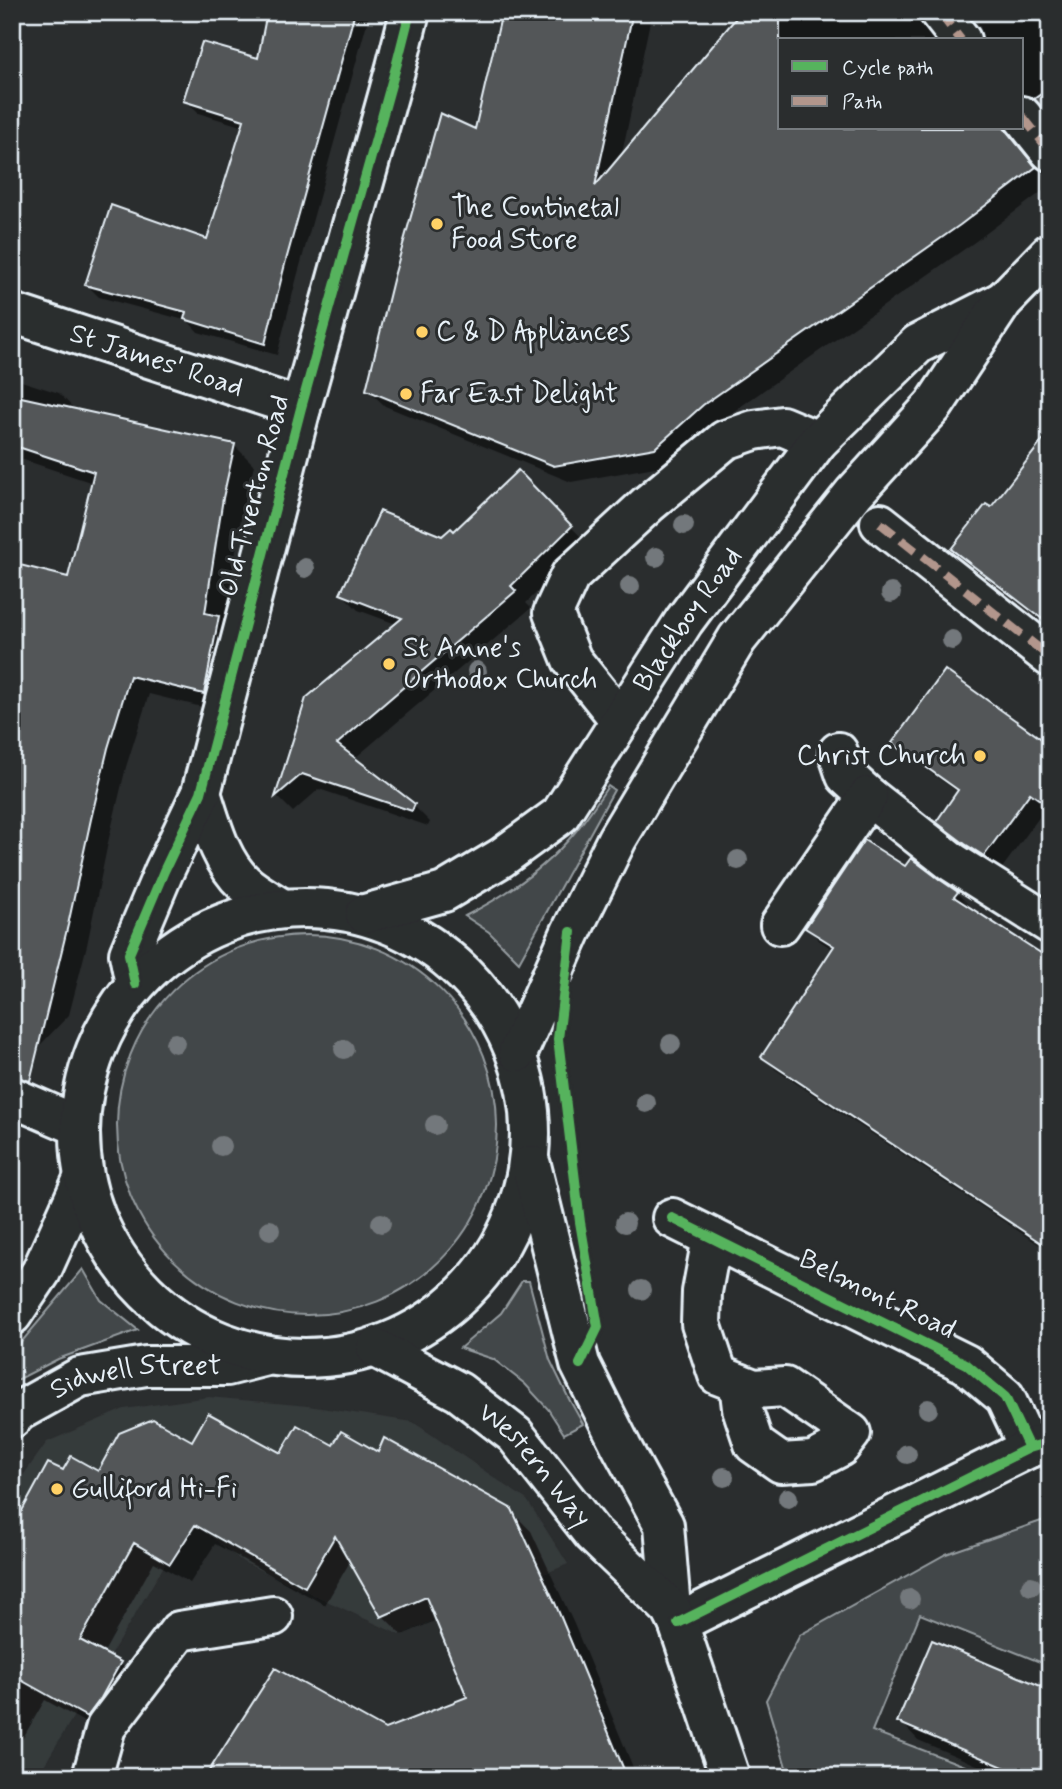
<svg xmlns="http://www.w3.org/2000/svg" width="1062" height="1789" viewBox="0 0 1062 1789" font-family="Mynerve,sans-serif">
<rect width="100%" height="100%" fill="#2a2d2e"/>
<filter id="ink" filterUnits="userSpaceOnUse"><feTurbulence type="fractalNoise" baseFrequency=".0143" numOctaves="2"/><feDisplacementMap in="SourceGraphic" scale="14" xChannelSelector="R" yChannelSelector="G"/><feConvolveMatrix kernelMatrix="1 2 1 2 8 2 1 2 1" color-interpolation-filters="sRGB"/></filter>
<g filter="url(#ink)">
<path fill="#363a3b" d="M 209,1397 L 308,1406 L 413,1422 L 527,1500 L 568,1564 L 400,1635 L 243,1562 L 191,1521 L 37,1777 L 12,1777 L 12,1491 L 47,1442 L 124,1409 Z"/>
<path fill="#424648" stroke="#959ca0" stroke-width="2" d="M 608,786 L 614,790 L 519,962 L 489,932 L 465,916 C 507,895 546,868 576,831 C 588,816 598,801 608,786 Z
M117 1125a190 190 0 1 1 380 0a190 190 0 1 1-380 0Z
M 83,1269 L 101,1300 L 138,1330 L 58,1359 L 17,1380 L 12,1385 L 12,1353 Z
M 522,1281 L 529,1281 L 550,1360 L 569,1399 L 583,1424 L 564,1434 L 548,1409 L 525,1384 L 493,1359 L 460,1348 L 501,1313 Z
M 1050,1518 L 1050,1666 L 920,1614 L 872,1731 L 994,1777 L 789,1777 L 766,1700 L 800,1635 L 946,1554 Z"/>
<path fill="#0007" d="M 269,12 L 370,12 L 297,277 L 277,355 L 198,332 L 188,321 L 99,297 L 87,285 L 208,241 L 244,127 L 198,113 L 185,100 L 260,60 Z
M 508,12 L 652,12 L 621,158 L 743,12 L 941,12 L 933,32 L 936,40 L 780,40 L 780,128 L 1017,128 L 1016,138 L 1021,148 L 1047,180 L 1045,182 L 1048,187 L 976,241 L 720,421 L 672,464 L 571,482 L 385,406 L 368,390 L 476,132 Z
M 969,12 L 1050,12 L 1050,113 L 1037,110 L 1022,120 L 1022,40 L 984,40 L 980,26 Z
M 12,378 L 59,393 L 76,411 L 235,446 L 254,465 L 241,518 L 225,624 L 222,712 L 149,694 L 126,767 L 109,838 L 87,945 L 69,1015 L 21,1065 L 12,1082 L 12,823 L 93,483 L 12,456 Z
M 1050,434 L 1050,627 L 971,567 L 953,549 L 991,510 Z
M 518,473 L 587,543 L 526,603 L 531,608 L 354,759 L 414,806 L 430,822 L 428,826 L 319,789 L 293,812 L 277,796 L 308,699 L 396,624 L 358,610 L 342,594 L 442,538 L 454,534 Z
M 894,743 L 1050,748 L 1050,811 L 1046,808 L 1000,871 L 983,860 L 954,838 L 939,822 L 959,793 L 910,758 Z
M 906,869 L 957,893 L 970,906 L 969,908 L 1050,1138 L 1050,1252 L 776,1070 L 763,1057 L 834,950 L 820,941 L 807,928 Z
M 193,1443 L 281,1455 L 334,1448 L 379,1454 L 511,1511 L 531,1531 L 574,1624 L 637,1777 L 228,1777 L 385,1731 L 469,1698 L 437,1620 L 402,1635 L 383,1616 L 351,1560 L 325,1605 L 215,1544 L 190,1583 L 154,1562 L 103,1654 L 120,1663 L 139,1683 L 107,1735 L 45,1700 L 12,1757 L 12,1532 L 64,1472 L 99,1474 Z
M 900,1721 L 1050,1777 L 1005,1777 L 918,1740 Z"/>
<path fill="#535759" stroke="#e8f1f8" stroke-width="2" d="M 267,12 L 355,12 L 285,264 L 265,344 L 184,319 L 186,312 L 85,285 L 111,205 L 207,239 L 244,120 L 183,101 L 202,42 L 258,58 Z
M 502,12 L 633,12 L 595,186 L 741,12 L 780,12 L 780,128 L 1004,128 L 1036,167 L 960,225 L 703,405 L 655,448 L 554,466 L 366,390 L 393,280 L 440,113 L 475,129 Z
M 1050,88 L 1050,116 L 1034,99 Z
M 12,395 L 235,444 L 223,498 L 205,613 L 219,616 L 204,694 L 130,676 L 108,748 L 91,819 L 68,925 L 30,1081 L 12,1076 L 12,563 L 68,577 L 94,472 L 12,445 Z
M 1050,431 L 1050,625 L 951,549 L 986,504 L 991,507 Z
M 518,470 L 572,526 L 511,586 L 516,591 L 337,744 L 415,804 L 412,811 L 302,774 L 275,797 L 306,698 L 402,618 L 340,594 L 380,511 L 442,536 L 451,528 L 454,531 Z
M 945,670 L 1050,745 L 1050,807 L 1030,793 L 984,856 L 965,844 L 936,822 L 958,790 L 892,743 Z
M 864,840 L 905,866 L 911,858 L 939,879 L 958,892 L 954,897 L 1050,959 L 1050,1249 L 761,1057 L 834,946 L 805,928 Z
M 208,1413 L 281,1453 L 297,1425 L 333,1445 L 341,1431 L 378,1452 L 384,1438 L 512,1509 L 555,1603 L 627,1777 L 205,1777 L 275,1668 L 385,1729 L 467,1697 L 426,1597 L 381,1617 L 335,1536 L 305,1587 L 195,1525 L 170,1564 L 134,1543 L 80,1640 L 121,1662 L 101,1698 L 87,1717 L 12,1675 L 12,1529 L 48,1463 L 63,1470 L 71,1456 L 98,1471 L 119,1433 L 153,1419 L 192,1441 Z
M 932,1640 L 1050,1690 L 1050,1777 L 1027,1777 L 897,1722 Z"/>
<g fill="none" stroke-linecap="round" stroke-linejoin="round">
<g stroke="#e8f1f8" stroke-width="44">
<g id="minor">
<path d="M 939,12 L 961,40"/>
<path d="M 1022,116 L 1050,151"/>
<path id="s1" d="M 12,313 L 301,408"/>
<path d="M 880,523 L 1050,657"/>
<path d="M 620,720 L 572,660 L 553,613 L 570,576 L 648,504 L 725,440 L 754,430 L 782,426 L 818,441"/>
<path d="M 838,752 L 846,776 L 868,796 L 952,862 L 1050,924"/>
<path d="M 201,793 C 211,823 220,861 244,883 C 255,893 269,900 281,908"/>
<path d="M 780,925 L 868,796"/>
<path d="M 135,984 L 129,954 L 164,871 L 201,793 L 301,408 L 396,67 L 410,12"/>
<path d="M 12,1097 L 79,1126"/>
<path d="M 672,1218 L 966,1364 L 1005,1397 L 1029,1448"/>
<path d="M 712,1238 L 702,1292 L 701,1324 L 718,1375 L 754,1389 L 785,1387 L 851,1433 L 840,1447 L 813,1461 L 781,1463 L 754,1444 L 742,1408 L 739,1383"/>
<path d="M 12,1315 L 41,1272 L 83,1179"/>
<path id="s2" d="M 12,1418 L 19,1411 L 80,1377 L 146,1366 L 227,1366 L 266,1356"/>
<path d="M 678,1623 L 1029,1448 L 1050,1442"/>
<path d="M 92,1777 L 106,1727 L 179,1631 L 273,1616"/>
</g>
</g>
<g stroke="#e8f1f8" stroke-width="44">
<g id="major">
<circle cx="305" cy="1133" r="225"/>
<path id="s3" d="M 365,914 L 444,892 L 501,858 L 560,815 L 684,621 L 818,441 L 918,344 L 1001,302"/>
<path d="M 518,1052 L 571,932 L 617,839 L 737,639 L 854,493 L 934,405 L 1003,301 L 1050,253"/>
<path d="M 531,1165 L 580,1364 L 622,1448 L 664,1525 L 671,1609"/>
<path id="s4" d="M 376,1348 L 459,1392 L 515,1435 L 593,1534 L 671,1609 L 678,1623 L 730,1777"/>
</g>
</g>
<use href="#minor" stroke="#2a2d2e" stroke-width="38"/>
<use href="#major" stroke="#2a2d2e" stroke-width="38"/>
<path stroke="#b2968c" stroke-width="9" stroke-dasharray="18 9" stroke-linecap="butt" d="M 939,12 L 961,40
M 1022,116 L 1050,151
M 880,523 L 1050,657"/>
<g stroke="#2a2d2e" stroke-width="15">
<path id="cycleway" d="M 571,932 L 558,1039 L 580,1222 L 598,1327 L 580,1364
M 135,984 L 129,954 L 164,871 L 201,793 L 301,408 L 396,67 L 410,12
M 672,1218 L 966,1364 L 1005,1397 L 1029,1448
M 678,1623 L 1029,1448 L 1050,1442"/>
</g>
<use href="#cycleway" stroke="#56b35d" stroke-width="10"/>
</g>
<g fill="#73787b">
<circle cx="684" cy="525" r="10"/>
<circle cx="656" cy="557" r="10"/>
<circle cx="305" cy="568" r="10"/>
<circle cx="630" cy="586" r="10"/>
<circle cx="891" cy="593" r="10"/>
<circle cx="952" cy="640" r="10"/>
<circle cx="477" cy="671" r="10"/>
<circle cx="738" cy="860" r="10"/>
<circle cx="175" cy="1043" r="10"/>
<circle cx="671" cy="1044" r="10"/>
<circle cx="344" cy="1049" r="10"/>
<circle cx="646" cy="1103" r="10"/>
<circle cx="435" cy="1125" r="10"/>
<circle cx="221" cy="1146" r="10"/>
<circle cx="381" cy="1223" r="10"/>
<circle cx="625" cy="1223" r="10"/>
<circle cx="270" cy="1230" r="10"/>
<circle cx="641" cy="1290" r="10"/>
<circle cx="928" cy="1409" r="10"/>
<circle cx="907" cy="1454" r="10"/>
<circle cx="724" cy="1477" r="10"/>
<circle cx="788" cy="1498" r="10"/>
<circle cx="1031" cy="1586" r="10"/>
<circle cx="910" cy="1599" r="10"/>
</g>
</g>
<g fill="#ffd166" stroke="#2a2d2e" stroke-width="2.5">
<circle cx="437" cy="224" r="7"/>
<circle cx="422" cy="332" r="7"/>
<circle cx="406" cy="394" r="7"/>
<circle cx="389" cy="664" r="7"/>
<circle cx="980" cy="756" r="7"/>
<circle cx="57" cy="1489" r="7"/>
</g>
<g text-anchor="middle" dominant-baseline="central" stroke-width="6" stroke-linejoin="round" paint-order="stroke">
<g font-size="28" fill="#e8f1f8" stroke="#2a2d2e" text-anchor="start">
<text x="451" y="208">The Continetal<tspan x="451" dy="32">Food Store</tspan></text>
<text x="436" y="332">C &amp; D Appliances</text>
<text x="420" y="394">Far East Delight</text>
<text x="403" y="648">St Anne's<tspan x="403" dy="32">Orthodox Church</tspan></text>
<text x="966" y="756" text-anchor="end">Christ Church</text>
<text x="71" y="1489">Gulliford Hi-Fi</text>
</g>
<g font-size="28" fill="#e8f1f8" stroke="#2a2d2e">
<text stroke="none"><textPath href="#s1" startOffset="152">St James' Road</textPath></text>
<text transform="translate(255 496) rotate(-75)">Old Tiverton Road</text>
<text stroke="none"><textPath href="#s3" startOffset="455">Blackboy Road</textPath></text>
<text transform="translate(877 1295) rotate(26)">Belmont Road</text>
<text stroke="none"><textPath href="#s2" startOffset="135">Sidwell Street</textPath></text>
<text stroke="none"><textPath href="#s4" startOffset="200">Western Way</textPath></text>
</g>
</g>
<rect width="1062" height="1789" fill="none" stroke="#2a2d2e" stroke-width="42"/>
<rect x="21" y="21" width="1020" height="1747" fill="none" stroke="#e8f1f8" stroke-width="2.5" filter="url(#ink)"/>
<rect x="778" y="38" width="245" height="91" fill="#2a2d2e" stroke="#767b7f" stroke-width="2"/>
<rect x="792" y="61" width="35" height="10" fill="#56b35d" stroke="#767b7f" stroke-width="2"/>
<text x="842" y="74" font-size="21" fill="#e8f1f8">Cycle path</text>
<rect x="792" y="96" width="35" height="10" fill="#b2968c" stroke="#767b7f" stroke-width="2"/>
<text x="842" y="108" font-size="21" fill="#e8f1f8">Path</text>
</svg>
